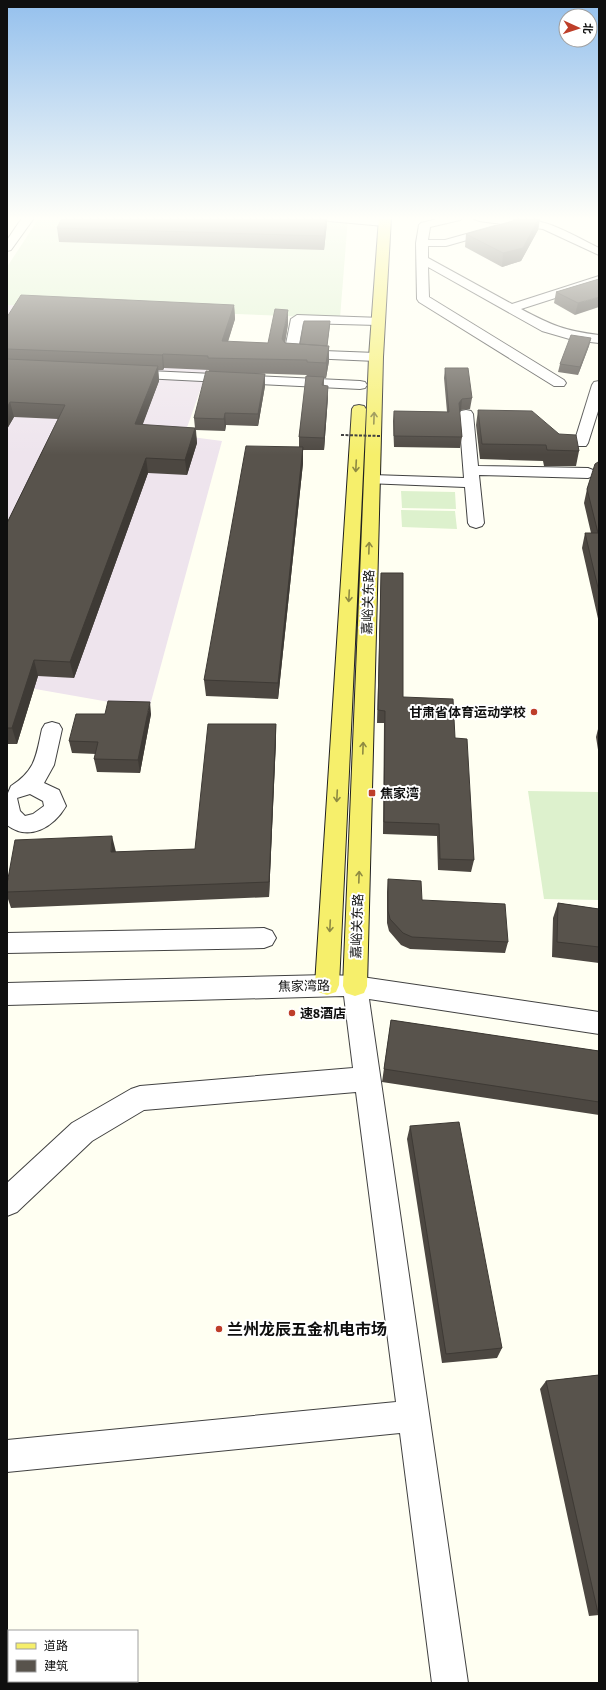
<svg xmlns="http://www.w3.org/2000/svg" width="606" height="1690" viewBox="0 0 606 1690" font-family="'Zilla Slab','Noto Sans SC',serif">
<rect width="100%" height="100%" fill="#fffff2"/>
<path fill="#eee4ed" d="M 7,305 L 227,314 L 184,436 L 222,441 L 149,709 L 7,684 Z"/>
<path fill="#ddf1cd" d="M 39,218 L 348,218 L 340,318 L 7,305 L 7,267 Z
M 401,491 L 455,492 L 456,509 L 402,508 Z
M 401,510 L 455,511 L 457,529 L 402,527 Z
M 528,791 L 599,792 L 599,900 L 544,899 Z"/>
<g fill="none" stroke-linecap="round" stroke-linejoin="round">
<g stroke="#424242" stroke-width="2">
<path id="minor" d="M 22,218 L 34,218 L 11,250 L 7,251 L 7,240 Z
M 323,218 C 336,218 383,215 390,223 L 384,226 L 329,221 Z
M 441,218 L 462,218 L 460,220 L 430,227 L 428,240 L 445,240 L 495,226 L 499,227 L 501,229 L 499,231 L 446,246 L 428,246 L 428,258 L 512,304 L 599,276 L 599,284 L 521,309 C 551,325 565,331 599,335 L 599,343 L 573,340 L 542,331 L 428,267 L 429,297 L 564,380 L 566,383 L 564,386 L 554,386 L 419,302 L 417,299 L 416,243 L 419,225 L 421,223 Z
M 473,218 C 499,218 527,216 551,225 C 567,231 583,240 599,248 L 599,255 L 543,229 L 479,221 Z
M 297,315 L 382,318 L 383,321 L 382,324 L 377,325 L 303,323 L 298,350 L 376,353 L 381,354 L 383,357 L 381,360 L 376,361 L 286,357 L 284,354 L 291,319 Z
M 128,370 L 360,381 L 365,382 L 367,385 L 365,388 L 360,389 L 123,377 L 121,374 L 123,371 Z
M 599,381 L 599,408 L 588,443 L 586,446 L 576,446 L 574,443 L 592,385 L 594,382 Z
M 466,410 L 471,411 L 473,414 L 478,466 L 588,468 L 593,470 L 596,473 L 593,476 L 588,478 L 479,475 L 484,523 L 482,526 L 476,528 L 470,526 L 468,523 L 465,487 L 366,483 L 364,480 L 366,477 L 372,475 L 464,478 L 459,414 L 461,411 Z
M 52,722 L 59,724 L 62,729 L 54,765 L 44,783 L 59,790 L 66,806 C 54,827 29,842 7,825 L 7,792 L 8,793 L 11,786 C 36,770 36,756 42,729 L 45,724 ZM 30,794 L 43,801 L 44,806 L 33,814 L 25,816 L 20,811 L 17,798 Z
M 264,928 L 272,931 L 276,938 L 272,945 L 264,948 L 7,953 L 7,933 Z
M 327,975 L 355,976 L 599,1012 L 599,1034 L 369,999 L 468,1683 L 432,1683 L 400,1433 L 7,1472 L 7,1440 L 396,1402 L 356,1092 L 144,1110 L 92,1141 L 17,1212 L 7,1216 L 7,1183 L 72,1123 L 131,1089 L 140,1086 L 353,1068 L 344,996 L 7,1005 L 7,983 Z"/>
</g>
<g stroke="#202020" stroke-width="2">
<path id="major" d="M 379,218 L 391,218 L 383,357 L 367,986 L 364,993 L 355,996 L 346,993 L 343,986 L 369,357 Z
M 359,405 L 364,406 L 366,409 L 339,985 L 336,992 L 327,995 L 318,992 L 315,985 L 352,409 L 354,406 Z"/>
</g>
<use href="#minor" fill="#fff" fill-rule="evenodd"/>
<use href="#major" fill="#f6ef6b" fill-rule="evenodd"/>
<path stroke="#313131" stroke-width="2" stroke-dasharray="3 1.5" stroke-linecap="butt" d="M 341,435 L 381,436"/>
</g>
<path fill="#4c4741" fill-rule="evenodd" d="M 514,218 L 540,218 L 538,230 L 521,261 L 502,267 L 465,247 L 466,234 L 513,221 Z
M 327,223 L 324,250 L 59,242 L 57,228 Z
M 599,279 L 575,315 L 554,303 L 556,292 Z
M 234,305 L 235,319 L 228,342 L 268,343 L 288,324 L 285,343 L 300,344 L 330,325 L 327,346 L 329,346 L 329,361 L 326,378 L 324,378 L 324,385 L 328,397 L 324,450 L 303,450 L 303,463 L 278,699 L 206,696 L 204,680 L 299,447 L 299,437 L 307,375 L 248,373 L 265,374 L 265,386 L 258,426 L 226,425 L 225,431 L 196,430 L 197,443 L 187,475 L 148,473 L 74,678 L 38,676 L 17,744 L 7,744 L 7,523 L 58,419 L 14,417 L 7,429 L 7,317 ZM 164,368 L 209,370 L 194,418 L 195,428 L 142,425 L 159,381 L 158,370 L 163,370 Z
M 591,338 L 589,346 L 578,375 L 558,372 L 560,364 Z
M 445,368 L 472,398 L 470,409 L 461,410 L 459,411 L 462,437 L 460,448 L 394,447 L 393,421 L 394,411 L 447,412 L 444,378 Z
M 478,410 L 559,434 L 579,451 L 576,466 L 544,466 L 543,461 L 480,459 L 476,425 Z
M 599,462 L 599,623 L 582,548 L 585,533 L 591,533 L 584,503 L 587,489 Z
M 381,573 L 403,697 L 455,738 L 474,860 L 471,872 L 438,870 L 437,836 L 383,834 L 384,723 L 377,723 Z
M 151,714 L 140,773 L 97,772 L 94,759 L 96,754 L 72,753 L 69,741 Z
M 276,724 L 276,740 L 269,897 L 11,908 L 7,896 L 7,884 L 116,852 L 195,849 Z
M 599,725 L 599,756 L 596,737 Z
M 388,879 L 422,900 L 508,942 L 505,953 L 410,949 L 401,945 L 389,931 L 387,923 L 387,892 Z
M 558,903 L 599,909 L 599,963 L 552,957 L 553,918 Z
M 391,1020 L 599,1051 L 599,1115 L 382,1082 Z
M 410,1126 L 502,1348 L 497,1358 L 442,1363 L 407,1139 Z
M 599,1375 L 599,1615 L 589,1616 L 540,1389 L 546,1381 Z"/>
<path fill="#3e3a35" d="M 326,218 L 327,218 L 327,223 L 324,250 L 324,236 Z
M 539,218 L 540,218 L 538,230 L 521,261 L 502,267 L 503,253 Z
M 599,297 L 599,307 L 575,315 L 578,303 Z
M 234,305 L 235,319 L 223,356 L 222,341 Z
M 288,310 L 288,324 L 283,354 L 282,339 Z
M 591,338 L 589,346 L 578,375 L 580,367 Z
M 329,346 L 329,361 L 326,378 L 326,363 Z
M 163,354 L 164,368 L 163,370 L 162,355 Z
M 158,366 L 159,381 L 137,440 L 135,424 Z
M 265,374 L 265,386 L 258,426 L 258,414 Z
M 328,386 L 328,397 L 324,450 L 324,438 Z
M 462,399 L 461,410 L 458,414 L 459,403 Z
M 10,402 L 14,417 L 7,429 L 7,408 Z
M 225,413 L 226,425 L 225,431 L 224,419 Z
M 195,428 L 197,443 L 187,475 L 185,460 Z
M 303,447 L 303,463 L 278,699 L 278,683 Z
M 146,458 L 148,473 L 74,678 L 70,662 Z
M 34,660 L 38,676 L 17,744 L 12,728 Z
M 150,702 L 151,714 L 140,773 L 138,760 Z
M 276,724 L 276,740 L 269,897 L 269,882 Z
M 112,836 L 116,852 L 111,852 Z"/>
<path fill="#58534c" stroke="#3e3a35" d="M 62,218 L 326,218 L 324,236 L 57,228 Z
M 514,218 L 539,218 L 523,248 L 503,253 L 466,234 L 513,221 Z
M 599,279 L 599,297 L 578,303 L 556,292 Z
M 21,295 L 234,305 L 222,341 L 268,343 L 275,309 L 288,310 L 282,339 L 285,343 L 329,346 L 326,363 L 307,362 L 307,360 L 208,358 L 208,356 L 163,354 L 162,355 L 7,349 L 7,317 Z
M 304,321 L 330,321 L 327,346 L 300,344 Z
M 571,335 L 591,338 L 580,367 L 560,364 Z
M 7,359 L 158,366 L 135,424 L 195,428 L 185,460 L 146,458 L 70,662 L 34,660 L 12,728 L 7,728 L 7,523 L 65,405 L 10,402 L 7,408 Z
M 445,368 L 468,368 L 472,398 L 462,399 L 459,403 L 462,437 L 394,436 L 394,411 L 449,412 Z
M 206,371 L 265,374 L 258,414 L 225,413 L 224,419 L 194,418 Z
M 306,376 L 324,377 L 322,385 L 328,386 L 324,438 L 299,437 Z
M 478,410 L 532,411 L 559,434 L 576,435 L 579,451 L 547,450 L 546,445 L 482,444 Z
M 246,446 L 303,447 L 278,683 L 204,680 Z
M 598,462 L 599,462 L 599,592 L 585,533 L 598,533 L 587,489 L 595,464 Z
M 381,573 L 403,573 L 403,697 L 453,699 L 455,738 L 467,739 L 474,860 L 440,859 L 439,824 L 384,822 L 385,711 L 378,710 Z
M 108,701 L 150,702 L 138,760 L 94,759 L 98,742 L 69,741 L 76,714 L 105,714 Z
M 208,724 L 276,724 L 269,882 L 7,892 L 7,884 L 15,840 L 112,836 L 111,852 L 195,849 Z
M 388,879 L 421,881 L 422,900 L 505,904 L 508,942 L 412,937 L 403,933 L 390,919 L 388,911 Z
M 558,903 L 599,909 L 599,947 L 557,942 Z
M 391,1020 L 599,1051 L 599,1102 L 384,1069 Z
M 459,1122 L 502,1348 L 446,1354 L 410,1126 Z
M 599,1375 L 599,1613 L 598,1613 L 546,1381 Z"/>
<defs><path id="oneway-shaft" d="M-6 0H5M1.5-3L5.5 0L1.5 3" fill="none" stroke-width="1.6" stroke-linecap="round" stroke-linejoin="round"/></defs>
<g stroke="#8e8a42">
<use href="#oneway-shaft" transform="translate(374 418) rotate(-88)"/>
<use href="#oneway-shaft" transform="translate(356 466) rotate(93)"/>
<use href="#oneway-shaft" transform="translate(369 548) rotate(-88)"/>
<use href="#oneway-shaft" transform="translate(349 596) rotate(93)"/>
<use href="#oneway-shaft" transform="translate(363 748) rotate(-88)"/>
<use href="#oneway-shaft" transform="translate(337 796) rotate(93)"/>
<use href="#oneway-shaft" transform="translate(359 877) rotate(-88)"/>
<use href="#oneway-shaft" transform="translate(330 926) rotate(93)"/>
</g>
<linearGradient id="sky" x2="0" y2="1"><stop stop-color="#94c0ed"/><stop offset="0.48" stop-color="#fffff9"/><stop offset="1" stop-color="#fffff9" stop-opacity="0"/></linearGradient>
<rect width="606" height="455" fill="url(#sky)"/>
<g fill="#be3e29" stroke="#fff" stroke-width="1.5">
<circle cx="534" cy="712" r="4"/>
<rect x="368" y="789" width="8" height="8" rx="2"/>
<circle cx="292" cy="1013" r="4"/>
<circle cx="219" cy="1329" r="4"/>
</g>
<g text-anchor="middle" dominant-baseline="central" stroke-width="4" stroke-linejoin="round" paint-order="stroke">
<g font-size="13" fill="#0f0f0f" stroke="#fff">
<text transform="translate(368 602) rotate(-88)">嘉峪关东路</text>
<text transform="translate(357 926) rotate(-88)">嘉峪关东路</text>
<text transform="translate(304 986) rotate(-1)">焦家湾路</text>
</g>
<g font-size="13" font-weight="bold" fill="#0f0f0f" stroke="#fff" text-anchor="start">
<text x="526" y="712" text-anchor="end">甘肃省体育运动学校</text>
<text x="380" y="793">焦家湾</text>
<text x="300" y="1013">速8酒店</text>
</g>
<g font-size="16" font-weight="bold" fill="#0f0f0f" stroke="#fff" text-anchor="start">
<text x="227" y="1329">兰州龙辰五金机电市场</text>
</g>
</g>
<rect width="606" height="1690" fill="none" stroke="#0f0f0f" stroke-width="16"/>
<rect x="8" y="1630" width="130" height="52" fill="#ffffff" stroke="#9f9f9f"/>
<rect x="16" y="1643" width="20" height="6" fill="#f6ef6b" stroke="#9f9f9f"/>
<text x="44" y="1650" font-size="12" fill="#0f0f0f">道路</text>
<rect x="16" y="1660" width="20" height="12" fill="#58534c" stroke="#9f9f9f"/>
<text x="44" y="1670" font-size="12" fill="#0f0f0f">建筑</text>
<g transform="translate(578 28) rotate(93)"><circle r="19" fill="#ffffff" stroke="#9f9f9f"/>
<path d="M0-3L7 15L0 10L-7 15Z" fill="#be3e29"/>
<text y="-6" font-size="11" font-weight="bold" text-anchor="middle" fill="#0f0f0f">北</text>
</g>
</svg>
